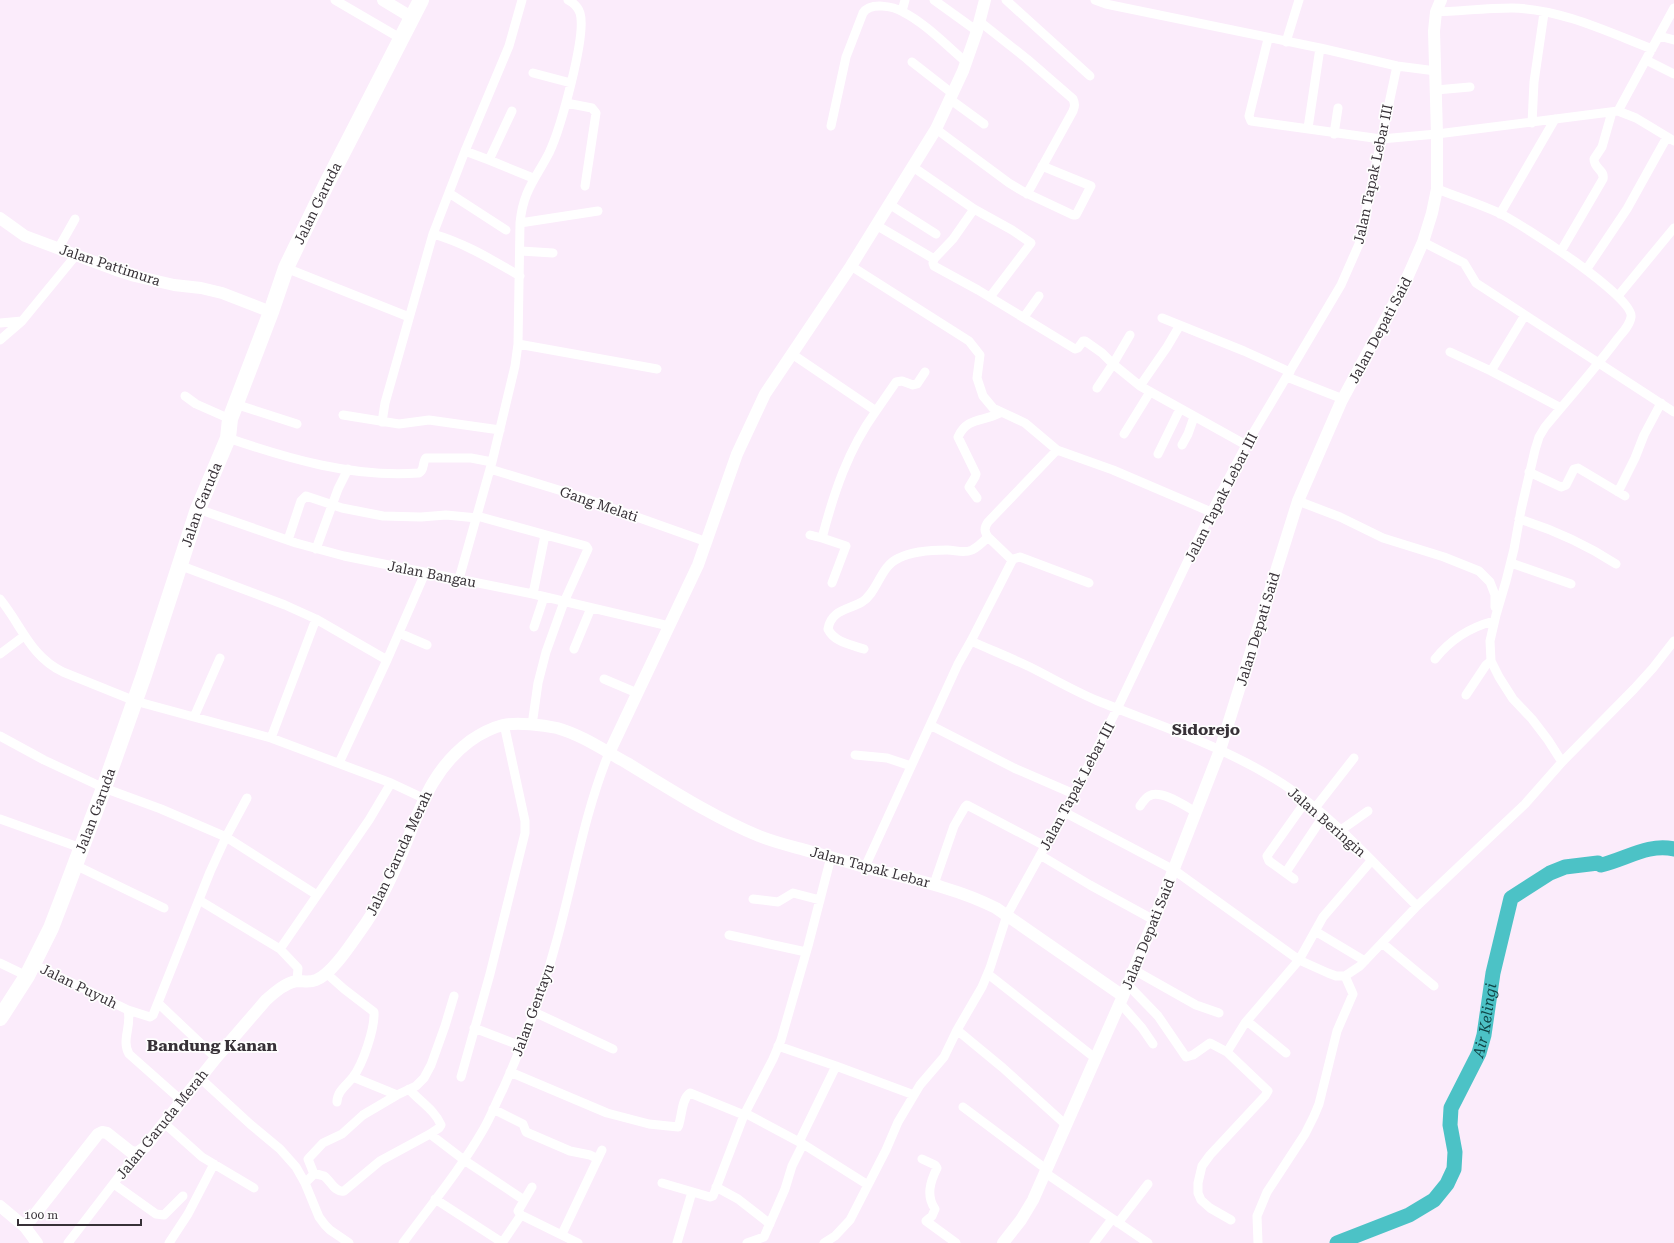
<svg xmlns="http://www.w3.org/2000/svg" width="1674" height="1243" viewBox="0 0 1674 1243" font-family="'Roboto Serif',serif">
<rect width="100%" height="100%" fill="#fbecfb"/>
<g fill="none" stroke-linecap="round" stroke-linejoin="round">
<path stroke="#4cc2c6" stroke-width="15" id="s1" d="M 1337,1243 L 1409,1215 L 1434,1200 L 1447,1184 L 1454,1169 L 1455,1152 L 1450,1125 L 1451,1108 L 1479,1053 L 1484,1035 L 1493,973 L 1511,898 L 1550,873 L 1565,867 L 1598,863 L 1601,865 C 1626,859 1649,843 1674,849"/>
<path stroke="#fff" stroke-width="9" d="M 335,0 L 400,38
M 934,0 L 977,31
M 1006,0 L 1090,76
M 1095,0 L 1106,4 L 1320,48 L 1397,66 L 1436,71
M 902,11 L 905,0
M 1436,12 C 1462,11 1487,8 1512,8 C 1561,9 1608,32 1652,49
M 979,21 L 1027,59 L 1073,99 C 1075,104 1075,106 1073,111 L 1027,194
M 1659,36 L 1674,40
M 1268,39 L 1249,116 L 1251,121 L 1381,139 L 1437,134 L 1618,111 L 1636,118 L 1674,141
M 1286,42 L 1299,0
M 1646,60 L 1674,74
M 912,62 L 953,94
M 533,73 L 571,83
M 1436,90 L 1470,87
M 951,100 L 984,124
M 566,103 L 592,108 L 596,113 L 585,186
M 1618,111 L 1674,8
M 1532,123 L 1534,82 L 1544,13
M 831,126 L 846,57 L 863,13 C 870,2 893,6 903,12 C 925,23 947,46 966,62
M 1308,128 L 1320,48
M 936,129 L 1009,183 L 1024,192 L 1073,215 L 1076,215 L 1091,186 L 1042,166
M 1334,134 L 1338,108
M 465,151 L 489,160 L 533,178
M 489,160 L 512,111
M 913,167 L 974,209 L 953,239 L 934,259 L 933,263 L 934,266 L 978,290 L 1075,349 L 1078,348 L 1083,341 L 1085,341 L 1102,353 L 1113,364 L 1140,386 L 1246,445
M 1437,189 C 1458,197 1480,204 1499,213 C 1520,223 1635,297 1631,317 C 1630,326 1620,335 1615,342 C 1593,371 1569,398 1545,427 L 1539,437 L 1535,450 L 1521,510 L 1514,549 L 1506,581 L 1496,615 L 1490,641 L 1491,661 L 1499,677 L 1513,699 L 1532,719 L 1548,740 L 1562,762
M 449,193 L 506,230
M 889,204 L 936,234
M 974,209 L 1012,230 L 1031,243 L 990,297
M 1500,214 L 1555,119
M 520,223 L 598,211
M 876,225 L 934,259
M 433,234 C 465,243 492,260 520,276
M 1423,242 L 1464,263 L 1476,283 L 1674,412
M 58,249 L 75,219
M 521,251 L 553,253
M 1561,251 L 1603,179 C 1605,170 1594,169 1594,159 L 1602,147 L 1612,112
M 851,266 L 969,341 L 980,355 L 977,378 L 983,396 L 993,408 L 1025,423 L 1057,450 L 1113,470 L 1211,512
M 286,268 L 409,317
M 1586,270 L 1627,209 L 1667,137
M 1618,296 L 1674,228
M 1024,317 L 1039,296
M 1162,318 L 1244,351 L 1290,372
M 0,323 L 22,321
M 0,340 L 22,321 L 77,254
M 518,344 L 657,369
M 1450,352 L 1491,371 L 1561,408
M 792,354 L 876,411 C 848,450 834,492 822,538 L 846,546 L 832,583
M 1491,371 L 1525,315
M 1287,377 L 1343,399
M 1140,386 L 1167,347 L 1180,325
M 1097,388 L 1113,364 L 1130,335
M 185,396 L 196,404 L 230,419
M 235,404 L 297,424
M 876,411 L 896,382 L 902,381 L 913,385 L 917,384 L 925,372
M 343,415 L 399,424 L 429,420 L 500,430
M 382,422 L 385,403 L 433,234 L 465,151 L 509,46 L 522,0
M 1124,434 L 1150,392
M 228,438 C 289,459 354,478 419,473 C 425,470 422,462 426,458 L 471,458 L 492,462
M 1182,445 L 1188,434 L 1194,417
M 1158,454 L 1180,409
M 490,469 L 575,495 L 707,542
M 1529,472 L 1561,487 L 1566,485 L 1574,469 L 1578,468 L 1625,496
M 1618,492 L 1635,458 L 1644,435 L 1661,403
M 977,498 L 969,487 L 975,477 L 976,474 L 958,437 C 967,417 982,422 1000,413
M 1298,501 L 1340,517 L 1383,538 L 1444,557 L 1479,571 L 1490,582 L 1495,595 L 1495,607
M 198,509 L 296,543 L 344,556 L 533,594 L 669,626
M 477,516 L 586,546 L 588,549 L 564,602 L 546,652 L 538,683 L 532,725
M 1519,519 C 1554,530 1585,544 1616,564
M 810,535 L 822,538
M 288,540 L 301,501 L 306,496 L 342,508 L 383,516 L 421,517 L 446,515 L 477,518
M 316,549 L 338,489 L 348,469
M 1012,560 L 988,537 C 984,531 984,528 988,522 L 1057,450
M 1511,563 L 1571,584
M 179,565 L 285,605 L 316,619 L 387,660
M 459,579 L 492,462 L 515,366 L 518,344 L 520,223 C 523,191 535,180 549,153 C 560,130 587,35 580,13 C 578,7 574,3 568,0
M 533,594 L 545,535
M 0,599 C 22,626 30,656 63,672 L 135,701 L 271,738 L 391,783 L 423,798
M 534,627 L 544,597
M 399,633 L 427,645
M 971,641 C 991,650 1011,658 1030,667 C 1052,678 1074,691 1098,701 C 1160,726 1226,747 1283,784 C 1334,817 1374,864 1417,906
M 574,649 L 591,608
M 864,649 C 851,645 834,642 828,629 C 831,610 848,610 862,602 C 878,592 880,566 899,558 C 913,551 932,550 947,550 C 956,550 963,554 972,550 C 978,547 983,542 988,537
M 0,654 L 24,636
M 1435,659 C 1450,640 1471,627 1494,621
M 604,679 L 637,693
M 1466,695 L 1486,665 L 1491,661
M 194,717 L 220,658
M 930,725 L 1014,768 L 1074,794
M 0,736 L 44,760 L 104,788 L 161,809 L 226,837 L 317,895
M 271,738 L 316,619
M 855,755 L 887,758 L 911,766
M 339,763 L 387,660 L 425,573
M 1140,806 C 1143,802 1145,798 1149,796 C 1161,789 1185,806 1196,812
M 1315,808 L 1354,758
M 1064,812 L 1174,870 L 1299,960 L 1328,973 L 1336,976 L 1345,976 L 1360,966 L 1417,906 L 1525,804 L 1562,762 L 1634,689 L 1653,668 L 1674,641
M 0,819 L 81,848
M 1341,830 L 1368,811
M 1040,855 L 1090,885 L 1154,920
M 75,865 L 164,908
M 865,867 L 958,664 L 971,641 L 1013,559 L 1020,557 L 1089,583
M 1288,869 L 1324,815
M 1294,879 L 1269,861 L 1267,856 L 1306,801
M 934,884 L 954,826 L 965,807 L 967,805 L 1045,846
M 753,899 L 778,902 L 793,893 L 820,900
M 199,900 L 280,949 L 298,968 L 297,981
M 1315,931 L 1365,961
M 729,935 L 806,952
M 1382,943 L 1434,986
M 280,949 L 369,820 L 391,783
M 0,963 L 27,976
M 33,964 L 128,1010 C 132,1026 121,1040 129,1054 L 182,1101
M 1134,970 L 1196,1005 L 1219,1013
M 326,973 L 344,989 L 374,1012 C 375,1028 363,1064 353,1077 C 347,1085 337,1091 337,1102
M 988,974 L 1095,1058
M 1128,985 L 1158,1016 L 1186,1057 L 1193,1055 L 1210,1043 L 1227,1052
M 158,1003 L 216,1058
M 1120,1003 L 1142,1028 L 1153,1044
M 128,1010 L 150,1017 L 153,1015 L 210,872 L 226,837 L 247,798
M 534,1012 L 613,1049
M 1247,1021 L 1286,1053
M 474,1028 L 521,1046
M 957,1030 L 1003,1068 L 1066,1125
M 778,1046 L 836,1066 L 799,1142
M 836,1066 L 914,1095
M 510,1072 L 607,1113 L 649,1124 L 678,1127 C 682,1118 681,1099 690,1093 L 744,1115
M 353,1077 L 397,1095
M 461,1077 L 490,974 L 525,833 L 525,821 L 504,724
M 200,1078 L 250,1124 L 280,1149 L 296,1167 L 305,1183 L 319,1217 L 325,1225 L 330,1230 L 349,1243
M 409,1089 C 419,1101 435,1110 441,1125 L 439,1128 L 430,1134
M 963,1107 L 1046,1169
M 493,1109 L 523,1124 L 526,1132 L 570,1151 L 590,1155 L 598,1159
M 745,1113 L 803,1144 L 868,1185
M 164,1123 L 202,1157 L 254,1188
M 922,1159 L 935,1165 L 937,1168 C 930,1182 926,1196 935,1209 L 932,1216 L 926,1221 L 956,1243
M 1044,1172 L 1148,1243
M 314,1174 C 317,1174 321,1175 324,1176 C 331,1181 335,1193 344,1191 L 380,1161 L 430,1134 L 464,1160 L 524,1200
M 305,1183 L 314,1174 L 308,1159 L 323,1143 L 342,1134 L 363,1115 L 397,1095 L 416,1086 L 424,1078 L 431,1065 L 445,1026 L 454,996
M 662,1183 L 710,1197 L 713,1196 L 744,1115 L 773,1059 L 781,1040 L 808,946 L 831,857
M 114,1184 L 156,1214 L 164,1215 L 183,1196
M 716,1187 L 738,1199 L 770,1224
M 435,1199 L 503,1243
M 521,1215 L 578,1243
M 1231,1220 L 1210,1208 L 1201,1200 L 1198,1193 L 1198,1183 L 1202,1166 L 1210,1155 L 1265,1096 L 1268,1091 L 1227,1052 L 1245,1023 L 1299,960 L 1323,917 L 1371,861
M 1118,1223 L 1148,1184
M 562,1234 L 602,1150
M 68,1243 L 137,1153
M 169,1243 L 188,1214 L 214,1164
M 403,1243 C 430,1206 460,1170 483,1130 C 491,1117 496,1102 503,1089 C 523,1044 541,998 554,950 C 573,885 583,816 609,753
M 502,1243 L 521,1215 L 518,1211 L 532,1187
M 677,1243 L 692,1192
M 747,1243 L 764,1237 L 785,1189 L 792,1166 L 803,1144
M 824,1243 L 835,1236 L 850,1220 L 886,1150 L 898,1122 L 920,1085 L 944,1057 L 957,1030 L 982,987 L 990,968 L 1007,915 L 1074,794 L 1118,707 L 1211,512 L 1246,445 L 1341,285 L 1359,244 L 1397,66
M 1094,1243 L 1112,1219
M 1258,1243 L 1257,1216 L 1267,1192 L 1305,1134 L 1314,1116 L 1319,1104 L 1337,1031 L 1353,994 L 1345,976"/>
<path stroke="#fff" stroke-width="12" d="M 383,0 L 411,17
M 0,218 L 25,236 L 116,270 L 135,276 L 174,285 L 201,288 L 222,293 L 271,312
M 609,753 L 698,565 L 737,454 L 765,394 L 851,266 L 936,129 L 963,71 L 977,31 L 985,0
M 0,1206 L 25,1227 L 37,1243
M 25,1227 L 98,1134 L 102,1132 L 107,1133 L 131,1152 L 137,1153 L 145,1147 L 216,1058 L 266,1000 C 275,992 285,983 297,981 C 304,981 309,983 316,980 C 332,974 351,944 361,930 C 378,907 391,879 402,853 C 420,810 430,771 470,741 C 480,734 491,728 503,725 C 517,722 543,725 557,728 C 582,735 605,751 627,763 C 670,789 713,817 759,836 C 776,843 795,847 812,852 C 836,858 859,866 883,872 C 921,881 961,890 996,908 L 1123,996
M 1003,1243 L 1021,1220 L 1033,1200 L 1123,996 L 1154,920 L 1220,750 L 1298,501 L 1341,402 L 1404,285 L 1423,242 L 1432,213 L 1437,189 L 1437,134 L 1434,31 L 1436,12 L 1441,0"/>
<path stroke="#fff" stroke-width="16" id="s2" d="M 0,1018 L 27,976 L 51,928 L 66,889 L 104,788 L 144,675 L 198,509 L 228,438 L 230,419 L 271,312 L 286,268 L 327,183 L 421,0"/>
</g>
<g text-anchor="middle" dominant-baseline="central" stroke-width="3.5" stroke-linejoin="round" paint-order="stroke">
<g font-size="14" fill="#373137" stroke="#fefefe">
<text transform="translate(1373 174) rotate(-78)">Jalan Tapak Lebar III</text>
<text stroke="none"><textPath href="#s2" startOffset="877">Jalan Garuda</textPath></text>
<text transform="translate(110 265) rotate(18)">Jalan Pattimura</text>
<text transform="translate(1380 330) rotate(-62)">Jalan Depati Said</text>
<text transform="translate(1221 497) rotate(-63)">Jalan Tapak Lebar III</text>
<text transform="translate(599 504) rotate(19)">Gang Melati</text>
<text stroke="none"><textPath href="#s2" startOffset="553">Jalan Garuda</textPath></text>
<text transform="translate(432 574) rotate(11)">Jalan Bangau</text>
<text transform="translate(1258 629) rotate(-73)">Jalan Depati Said</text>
<text transform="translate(1077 786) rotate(-62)">Jalan Tapak Lebar III</text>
<text stroke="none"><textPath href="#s2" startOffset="229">Jalan Garuda</textPath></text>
<text transform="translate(1327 822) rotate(41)">Jalan Beringin</text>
<text transform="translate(399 853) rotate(-65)">Jalan Garuda Merah</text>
<text transform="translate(870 867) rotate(15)">Jalan Tapak Lebar</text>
<text transform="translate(1148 934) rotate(-68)">Jalan Depati Said</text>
<text transform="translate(79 986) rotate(26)">Jalan Puyuh</text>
<text transform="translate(533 1010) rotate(-70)">Jalan Gentayu</text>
<text transform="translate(162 1124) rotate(-51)">Jalan Garuda Merah</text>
</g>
<g font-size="15" font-style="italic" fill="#104547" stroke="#fefefe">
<text stroke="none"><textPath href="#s1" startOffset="300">Air Kelingi</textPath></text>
</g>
<g font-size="16" font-weight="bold" fill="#373137" stroke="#fefefe">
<text x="1206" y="729">Sidorejo</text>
<text x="212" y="1045">Bandung Kanan</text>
</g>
</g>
<path d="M18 1219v6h123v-6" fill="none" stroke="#373137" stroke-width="2"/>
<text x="24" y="1219" font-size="12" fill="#373137" stroke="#fefefe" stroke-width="3" paint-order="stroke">100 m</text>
</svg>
